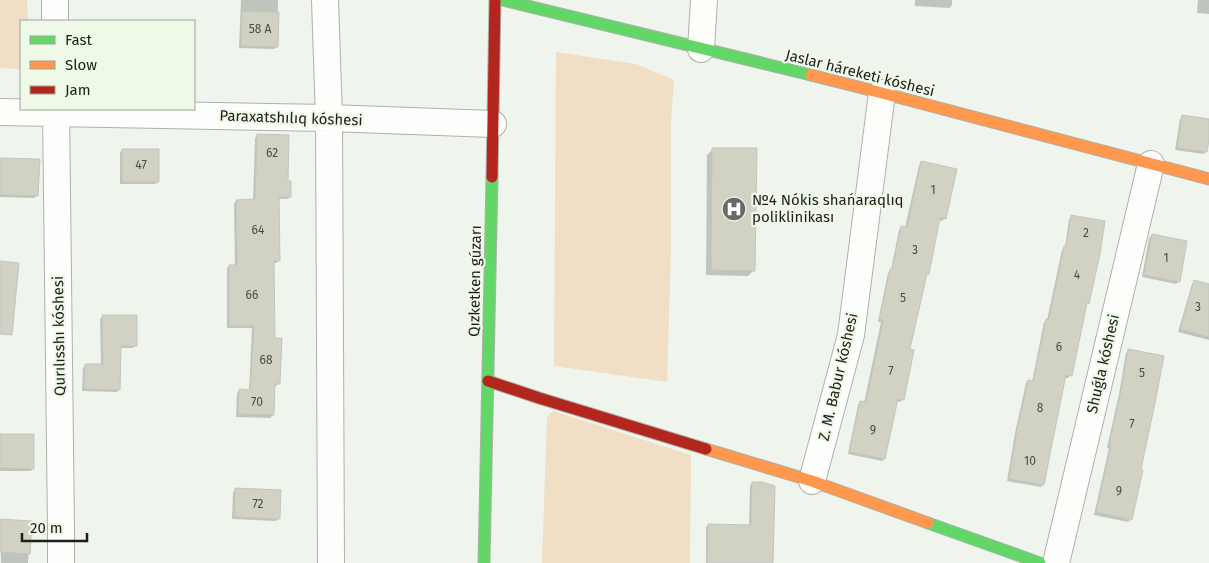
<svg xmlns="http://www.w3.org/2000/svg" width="1209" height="563" viewBox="0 0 1209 563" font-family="'Fira Sans',sans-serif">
<rect width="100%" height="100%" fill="#eff5ec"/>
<path fill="#f0dec5" d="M 0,0 L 27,0 L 28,21 L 21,21 L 21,69 L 0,68 Z
M 556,52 L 636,64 L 674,80 L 671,124 L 671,249 L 667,382 L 554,366 Z
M 553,411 L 691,455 L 690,563 L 542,563 L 547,417 Z"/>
<path fill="#0003" d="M 241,0 L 278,0 L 277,47 L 274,49 L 239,48 Z
M 915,0 L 952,0 L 952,5 L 950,8 L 915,6 Z
M 1198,0 L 1209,0 L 1209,14 L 1197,13 Z
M 1182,116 L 1209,120 L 1209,131 L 1206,151 L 1204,154 L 1175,150 L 1180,119 Z
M 257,135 L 286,182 L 290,197 L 287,199 L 278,199 L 279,261 L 276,263 L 273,263 L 274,339 L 278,384 L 276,386 L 274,386 L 273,415 L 270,418 L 236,417 L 237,393 L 240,391 L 249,391 L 252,328 L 227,328 L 227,268 L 229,266 L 235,266 L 234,204 L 236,201 L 253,201 L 255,138 Z
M 713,149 L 754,270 L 748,276 L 706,275 L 707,155 Z
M 123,150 L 158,182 L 155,184 L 120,184 L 120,152 Z
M 0,159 L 37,196 L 34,198 L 0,197 Z
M 921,163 L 945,218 L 942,221 L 938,220 L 928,273 L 925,276 L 909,350 L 903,399 L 900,402 L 896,401 L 884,459 L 882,461 L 848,454 L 858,405 L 861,403 L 864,403 L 881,322 L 878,322 L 888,273 L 891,270 L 899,230 L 901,228 L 905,228 L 919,165 Z
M 1072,217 L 1088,303 L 1085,306 L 1070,376 L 1068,378 L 1064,378 L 1043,485 L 1041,487 L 1007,481 L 1015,433 L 1026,383 L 1028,381 L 1032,382 L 1044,322 L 1047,320 L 1062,250 L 1065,247 L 1069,219 Z
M 1152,235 L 1179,281 L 1176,284 L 1142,277 L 1149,238 Z
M 1194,281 L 1209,285 L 1209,340 L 1178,332 L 1192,284 Z
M 103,316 L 136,345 L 133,348 L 120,348 L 119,390 L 117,392 L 82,391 L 83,368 L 86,365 L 101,366 L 100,319 Z
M 1128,351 L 1131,519 L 1128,522 L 1094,515 L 1109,448 L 1107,448 L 1119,394 L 1126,353 Z
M 0,435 L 33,468 L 31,471 L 0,471 Z
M 752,483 L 772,563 L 706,563 L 706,527 L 709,525 L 749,526 L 750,486 Z
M 235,490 L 279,518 L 276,521 L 232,519 L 233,492 Z
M 0,522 L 30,523 L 28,563 L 1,563 Z"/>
<path fill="#d1d2c4" stroke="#c3c5be" d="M 242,11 L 279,12 L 278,47 L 241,46 Z
M 1182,115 L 1209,119 L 1209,140 L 1207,152 L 1177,148 Z
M 257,134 L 289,135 L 288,181 L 291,181 L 291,197 L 279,197 L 280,261 L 274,261 L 275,338 L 282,338 L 280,384 L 275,384 L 274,415 L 238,414 L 239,389 L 250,390 L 254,326 L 229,326 L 229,265 L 237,265 L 236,200 L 255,199 Z
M 712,148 L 757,148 L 755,271 L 711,270 Z
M 122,149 L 159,149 L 159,182 L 122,182 Z
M 0,158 L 40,159 L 38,196 L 0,195 Z
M 921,161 L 957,169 L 946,219 L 940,218 L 929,274 L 927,274 L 910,349 L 914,350 L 904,400 L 898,399 L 885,459 L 849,452 L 860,401 L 866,402 L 883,320 L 879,319 L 890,269 L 892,269 L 901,226 L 907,227 Z
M 1071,215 L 1105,221 L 1100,254 L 1089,304 L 1087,303 L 1072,376 L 1066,375 L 1052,444 L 1044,485 L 1009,479 L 1017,430 L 1028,380 L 1033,381 L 1046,319 L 1049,319 L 1064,246 L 1066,246 Z
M 1152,234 L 1187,241 L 1180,282 L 1144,275 Z
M 0,261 L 19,263 L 12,335 L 0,334 Z
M 1194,280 L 1209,284 L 1209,337 L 1180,329 Z
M 102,315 L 137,315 L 137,346 L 121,346 L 120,390 L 84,389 L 85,364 L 103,364 Z
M 1128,349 L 1164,356 L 1155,403 L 1141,469 L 1143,470 L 1132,520 L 1096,512 L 1111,446 L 1109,445 L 1121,390 Z
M 0,434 L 34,434 L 34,469 L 0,468 Z
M 752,482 L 762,482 L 775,486 L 773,563 L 707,563 L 708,524 L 751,525 Z
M 235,488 L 281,490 L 280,519 L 234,517 Z
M 0,519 L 32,521 L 30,554 L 0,552 Z"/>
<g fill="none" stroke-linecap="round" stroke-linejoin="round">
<g stroke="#adb1ab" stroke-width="28">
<path id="street" d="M 55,0 L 55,21
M 325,0 L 329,118 L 331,563
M 701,49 L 704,0
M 56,109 L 61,530 L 61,563
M 0,112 L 329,118 L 493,124
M 812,481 L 851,335 L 882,93
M 1056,563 L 1151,164"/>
</g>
<g stroke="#adb1ab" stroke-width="13">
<path id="fast" d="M 503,0 L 811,75
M 928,523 L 1040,563
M 484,563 L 492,177"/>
</g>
<g stroke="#adb1ab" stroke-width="13">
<path id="slow" d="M 811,75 L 882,93 L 1209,179
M 706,449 L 812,481 L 928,523"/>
</g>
<g stroke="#adb1ab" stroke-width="13">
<path id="jam" d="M 492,177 L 495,0
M 488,381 L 539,398 L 706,449"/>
</g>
<use href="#street" stroke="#fdfefc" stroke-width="26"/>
<use href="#fast" stroke="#63d668" stroke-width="11"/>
<use href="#slow" stroke="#ff974d" stroke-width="11"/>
<use href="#jam" stroke="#b3261e" stroke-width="11"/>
</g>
<defs>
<g id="hospital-disc" transform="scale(1.25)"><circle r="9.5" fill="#666a64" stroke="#eef9e8"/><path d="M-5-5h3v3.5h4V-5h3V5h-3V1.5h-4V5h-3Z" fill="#fff"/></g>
</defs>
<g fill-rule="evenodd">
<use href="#hospital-disc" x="734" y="209"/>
</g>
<g text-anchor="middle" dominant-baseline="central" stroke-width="4.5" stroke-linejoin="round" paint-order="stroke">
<g font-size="12" fill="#494c44">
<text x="260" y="29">58 А</text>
<text x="272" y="153">62</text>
<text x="141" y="165">47</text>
<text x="933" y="190">1</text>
<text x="258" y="230">64</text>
<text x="1086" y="233">2</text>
<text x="915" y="250">3</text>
<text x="1166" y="258">1</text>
<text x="1077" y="275">4</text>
<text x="252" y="295">66</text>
<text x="903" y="298">5</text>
<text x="1198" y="307">3</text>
<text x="1059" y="347">6</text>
<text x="266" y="360">68</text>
<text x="891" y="371">7</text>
<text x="1142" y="373">5</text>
<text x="257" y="402">70</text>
<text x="1040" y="408">8</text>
<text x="1132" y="424">7</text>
<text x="873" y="430">9</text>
<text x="1030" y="461">10</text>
<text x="1119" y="491">9</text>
<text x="258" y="504">72</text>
</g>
<g font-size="15" fill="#1c1f1a" stroke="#eef9e8">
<text transform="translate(860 73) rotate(14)">Jaslar háreketi kóshesi</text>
<text transform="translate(291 118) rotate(2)">Paraxatshılıq kóshesi</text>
<text transform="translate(475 281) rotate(-89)">Qızketken gúzarı</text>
<text transform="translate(59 336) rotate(-91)">Qurılısshı kóshesi</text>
<text transform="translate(1103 364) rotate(-77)">Shuǵla kóshesi</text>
<text transform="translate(838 377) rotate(-77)">Z. M. Babur kóshesi</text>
</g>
<g font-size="15" fill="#1c1f1a" stroke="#eef9e8" text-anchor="start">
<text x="752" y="200">№4 Nókis shańaraqlıq<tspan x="752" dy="17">poliklinikası</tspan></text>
</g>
</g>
<rect x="20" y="20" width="175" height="90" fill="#eef9e8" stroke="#9aa296"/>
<rect x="30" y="36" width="25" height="8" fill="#63d668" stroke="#9aa296"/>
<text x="65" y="45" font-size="15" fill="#1c1f1a">Fast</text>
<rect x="30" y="61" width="25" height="8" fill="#ff974d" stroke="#9aa296"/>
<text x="65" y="70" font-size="15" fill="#1c1f1a">Slow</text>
<rect x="30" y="86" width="25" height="8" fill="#b3261e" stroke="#9aa296"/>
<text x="65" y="95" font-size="15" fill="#1c1f1a">Jam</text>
<path d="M22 533v8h65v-8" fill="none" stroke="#1c1f1a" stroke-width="2.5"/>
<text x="30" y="533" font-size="15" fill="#1c1f1a" stroke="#eef9e8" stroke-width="4" paint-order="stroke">20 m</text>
</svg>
